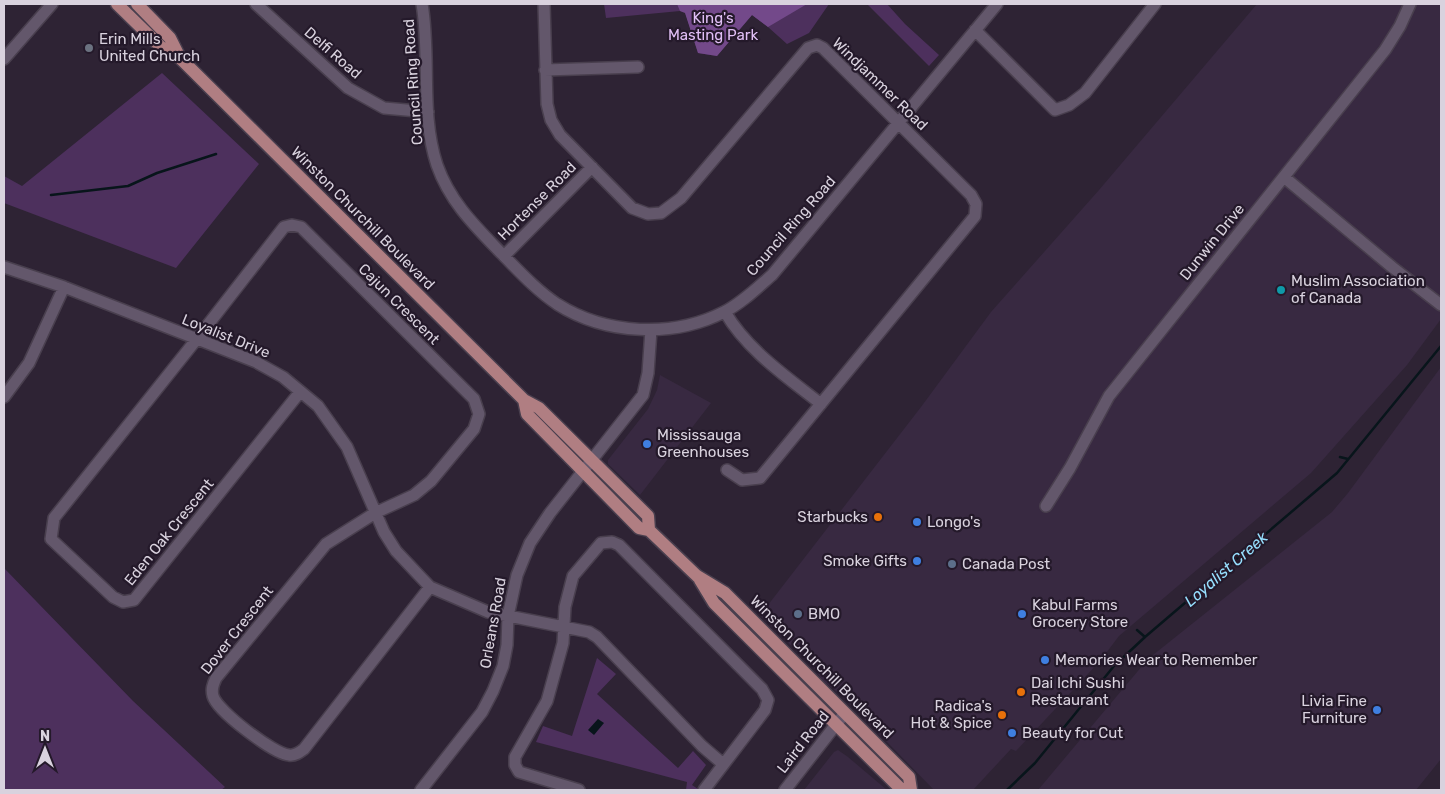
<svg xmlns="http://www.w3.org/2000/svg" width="1445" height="794" viewBox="0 0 1445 794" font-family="Rubik,sans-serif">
<rect width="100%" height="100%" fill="#2e2334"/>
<path fill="#382941" d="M 1257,4 L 1441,4 L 1441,319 L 1407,365 L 1311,473 L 1119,636 L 1100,661 L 1016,751 L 1011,749 L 973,790 L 934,790 L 840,694 L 822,680 L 814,668 L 759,614 L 768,605 L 921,407 L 991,312 L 1099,190 Z
M 1441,367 L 1441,759 L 1416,790 L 1038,790 L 1148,659 L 1332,512 L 1348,493 Z
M 660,375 L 711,403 L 640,495 L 608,464 L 608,460 L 648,409 L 657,390 Z
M 838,750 L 848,757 L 887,790 L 804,790 L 834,752 Z"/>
<path fill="#4d305d" d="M 604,4 L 829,4 L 809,33 L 787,44 L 768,27 L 752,15 L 717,56 L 698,53 L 685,12 L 680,11 L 606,18 Z
M 867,4 L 887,4 L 905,24 L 939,55 L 929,66 Z
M 162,73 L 259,164 L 176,268 L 4,203 L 4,176 L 22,186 Z
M 4,568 L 133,701 L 225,787 L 221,790 L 4,790 Z
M 597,658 L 616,674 L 597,694 L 678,768 L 693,751 L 706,765 L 692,785 L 698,789 L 697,790 L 686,790 L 687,782 L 536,742 L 543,726 L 572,736 Z"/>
<path fill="#73498a" d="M 677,4 L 807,4 L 768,27 L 752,15 L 717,56 L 698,53 L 685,13 L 680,11 Z"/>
<path fill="#08151b" d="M 598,719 L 604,723 L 594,735 L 588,730 Z"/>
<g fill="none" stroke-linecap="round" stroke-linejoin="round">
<path stroke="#08151b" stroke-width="2.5" d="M 51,195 L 128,186 L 157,173 L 216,154
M 1340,457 L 1348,459
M 1137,630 L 1145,637
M 1007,790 L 1035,763 L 1114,666 L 1145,637 L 1337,473 L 1441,346"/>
<g stroke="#493f4e" stroke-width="14">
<path id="minor" d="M 256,4 L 348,88 L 384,108 L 428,112
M 422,4 C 431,57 420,114 437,165 C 450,202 475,226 501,253 C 519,271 536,290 557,304 C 606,335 673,338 724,312 C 742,303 757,288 772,275 L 997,4
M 544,4 L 547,104 L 551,120 L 560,135 L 632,208 L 648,214 L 661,213 L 681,198 L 808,48 L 817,45 L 823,48 L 971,195 L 976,204 L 975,216 L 760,478 L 742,480 L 727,470
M 975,30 L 1055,110 L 1069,105 L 1085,93 L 1155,4
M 4,59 L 52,4
M 545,70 L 638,67
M 1284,177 L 1392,267 L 1441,305
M 504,256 L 592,167
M 4,267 L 64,287 L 256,362 L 283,377 L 318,406 L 347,447 L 384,532 L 396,551 L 430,587 L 488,612 L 589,632 L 597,637 L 702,746 L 723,764
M 725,312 C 747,350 787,377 821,404
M 300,392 L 134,600 L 123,602 L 113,597 L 51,539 L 54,518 L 196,340 L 284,227 L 292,225 L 301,227 L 474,399 L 479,414 L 474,429 L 431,481 L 414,495 L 375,513 L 326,544 L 216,678 C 213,684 211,689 213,696 C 217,711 274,754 289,755 C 295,756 300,752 304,749 L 430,587
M 4,397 L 29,363 L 64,287
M 1046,506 L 1070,468 L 1109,396 L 1385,50 L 1400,26 L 1410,4
M 421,790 L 482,712 L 493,691 L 503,666 L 507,645 L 508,616 L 517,575 L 530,543 L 550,513 L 643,395 L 648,373 L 651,330
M 579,790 L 519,772 L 515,765 L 515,757 L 547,701 L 563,643 L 565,607 L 573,576 L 601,543 L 612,542 L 619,545 L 762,689 L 768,700 L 765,710 L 704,790
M 785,790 L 845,713"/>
</g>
<g stroke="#493f4e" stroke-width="15">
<path id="major" d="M 117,4 L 161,47 L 180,58 L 524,400 L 539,408 L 648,516 L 649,530
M 137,4 L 170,38 L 180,58
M 524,400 L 527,414 L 639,528 L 649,530 L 697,576 L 725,593 L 909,777 L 911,790
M 700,580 L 714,603 L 900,788 L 908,790"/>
</g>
<use href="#minor" stroke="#63576b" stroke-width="11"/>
<use href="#major" stroke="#b07e82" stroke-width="12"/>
</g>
<circle fill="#6b7280" stroke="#24192a" stroke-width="2" cx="89" cy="48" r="5"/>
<circle fill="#0f9aa8" stroke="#24192a" stroke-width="2" cx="1281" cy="290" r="5"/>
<g fill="#3f7fe0" stroke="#24192a" stroke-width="2">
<circle cx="647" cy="444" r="5"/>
<circle cx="917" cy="522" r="5"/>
<circle cx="917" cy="561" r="5"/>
<circle cx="1022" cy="614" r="5"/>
<circle cx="1045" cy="660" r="5"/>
<circle cx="1377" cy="710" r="5"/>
<circle cx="1012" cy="733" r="5"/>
</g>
<g fill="#e8710a" stroke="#24192a" stroke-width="2">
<circle cx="878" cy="517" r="5"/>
<circle cx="1021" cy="692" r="5"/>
<circle cx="1002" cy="715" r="5"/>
</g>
<g fill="#5c6f8a" stroke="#24192a" stroke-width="2">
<circle cx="952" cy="564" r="5"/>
<circle cx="798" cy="614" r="5"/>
</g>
<g text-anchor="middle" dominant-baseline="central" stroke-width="4.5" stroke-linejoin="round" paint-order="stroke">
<g font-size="15" fill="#e1bff6" stroke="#24192a">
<text x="713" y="18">King's<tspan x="713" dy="17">Masting Park</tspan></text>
</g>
<g font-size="15" fill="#d9d2de" stroke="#24192a" text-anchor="start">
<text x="99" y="39">Erin Mills<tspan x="99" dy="17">United Church</tspan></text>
<text x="1291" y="281">Muslim Association<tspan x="1291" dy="17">of Canada</tspan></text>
<text x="657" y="435">Mississauga<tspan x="657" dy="17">Greenhouses</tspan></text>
<text x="868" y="517" text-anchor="end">Starbucks</text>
<text x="927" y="522">Longo's</text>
<text x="907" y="561" text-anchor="end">Smoke Gifts</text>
<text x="962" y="564">Canada Post</text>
<text x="1032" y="605">Kabul Farms<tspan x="1032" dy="17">Grocery Store</tspan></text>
<text x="808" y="614">BMO</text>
<text x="1055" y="660">Memories Wear to Remember</text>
<text x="1031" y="683">Dai Ichi Sushi<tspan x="1031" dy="17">Restaurant</tspan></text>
<text x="1367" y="701" text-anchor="end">Livia Fine<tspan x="1367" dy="17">Furniture</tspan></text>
<text x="992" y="706" text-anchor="end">Radica's<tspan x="992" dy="17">Hot &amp; Spice</tspan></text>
<text x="1022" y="733">Beauty for Cut</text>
</g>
<g font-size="15" fill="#d9d2de" stroke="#24192a">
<text transform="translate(333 53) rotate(41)">Delfi Road</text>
<text transform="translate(413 82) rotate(-94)">Council Ring Road</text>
<text transform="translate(880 84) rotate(44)">Windjammer Road</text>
<text transform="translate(537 201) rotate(-45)">Hortense Road</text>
<text transform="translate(363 218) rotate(45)">Winston Churchill Boulevard</text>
<text transform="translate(791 226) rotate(-49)">Council Ring Road</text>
<text transform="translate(1212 242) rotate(-51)">Dunwin Drive</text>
<text transform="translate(399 304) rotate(45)">Cajun Crescent</text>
<text transform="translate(226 336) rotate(22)">Loyalist Drive</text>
<text transform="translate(169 532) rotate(-51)">Eden Oak Crescent</text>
<text transform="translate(493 623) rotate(-80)">Orleans Road</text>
<text transform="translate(237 630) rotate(-52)">Dover Crescent</text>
<text transform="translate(822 667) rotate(45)">Winston Churchill Boulevard</text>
<text transform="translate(803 742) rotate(-52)">Laird Road</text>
</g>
<g font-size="16" font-style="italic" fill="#96dffe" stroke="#24192a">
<text transform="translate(1226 569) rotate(-41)">Loyalist Creek</text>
</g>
</g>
<rect width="1445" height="794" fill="none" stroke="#d9d2de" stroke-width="10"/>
<g transform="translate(45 749)" stroke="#24192a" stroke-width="4" paint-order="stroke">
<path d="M0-4L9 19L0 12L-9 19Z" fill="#d9d2de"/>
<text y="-8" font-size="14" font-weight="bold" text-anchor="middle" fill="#d9d2de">N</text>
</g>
</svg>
